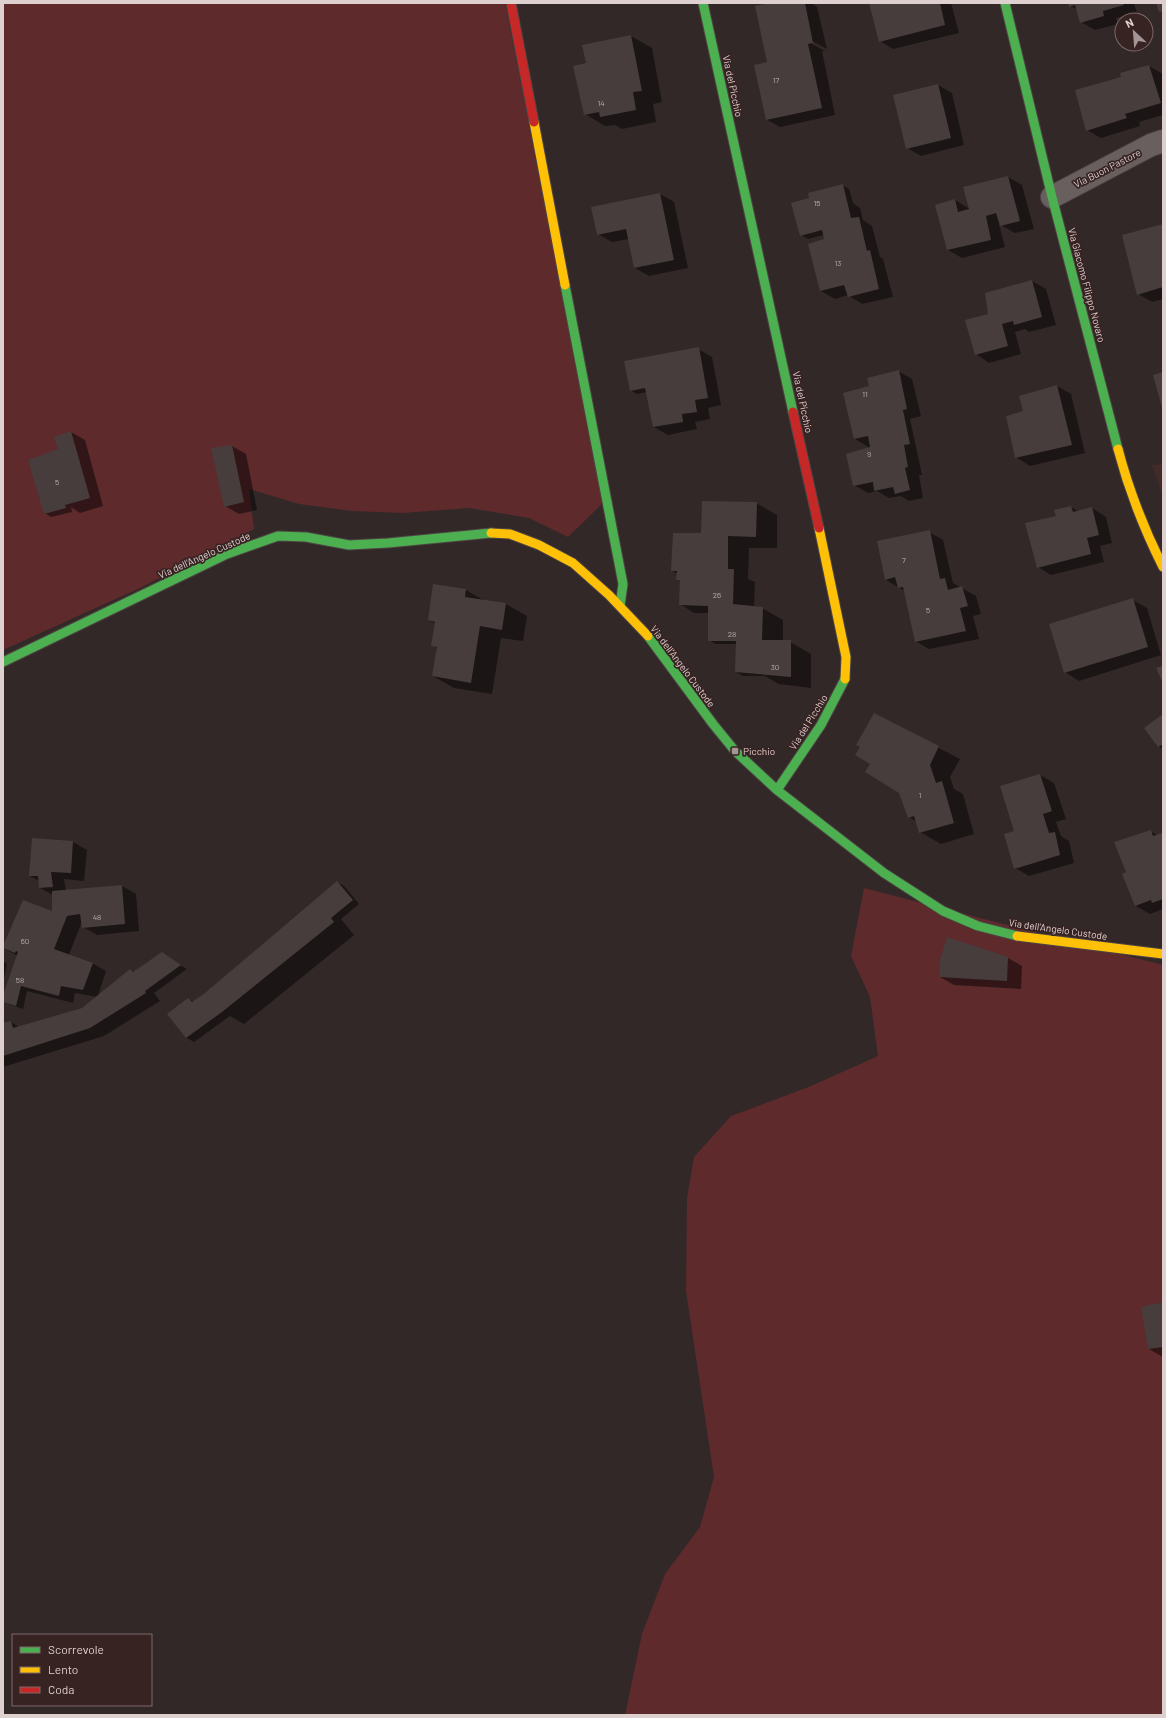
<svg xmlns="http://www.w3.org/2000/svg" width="1166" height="1718" viewBox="0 0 1166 1718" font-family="Barlow,sans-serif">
<rect width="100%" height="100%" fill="#332828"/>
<path fill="#432a2a" d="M 1163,464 L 1163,496 L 1152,465 Z"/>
<path fill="#5e2a2c" d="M 3,3 L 505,3 L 603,503 L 568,537 L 529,518 L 469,508 L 403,513 L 352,511 L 299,504 L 249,489 L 254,529 L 140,588 L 3,650 Z
M 864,888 L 1163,965 L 1163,1715 L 625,1715 L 642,1634 L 665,1574 L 700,1527 L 714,1477 L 686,1291 L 687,1198 L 694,1157 L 731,1116 L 811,1086 L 878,1056 L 870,997 L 851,956 Z"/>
<path fill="#0007" d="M 777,3 L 811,3 L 817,7 L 827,49 L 812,41 L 812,44 L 825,51 L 822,51 L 835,115 L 780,127 L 766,119 Z
M 870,3 L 951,3 L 959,33 L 893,49 L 880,41 Z
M 1069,3 L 1134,3 L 1137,13 L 1116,18 L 1118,24 L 1095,30 L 1081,22 L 1078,10 L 1070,6 Z
M 631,36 L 652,48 L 662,102 L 653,104 L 656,122 L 622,129 L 615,125 L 605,126 L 585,114 L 587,64 L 583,46 Z
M 1149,66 L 1163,74 L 1163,115 L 1139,122 L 1140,126 L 1101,138 L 1087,130 L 1122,78 Z
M 938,85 L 952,93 L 964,145 L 921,156 L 907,148 L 894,96 Z
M 1008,177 L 1022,185 L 1034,229 L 1015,233 L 999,224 L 1005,247 L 962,258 L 948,250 L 955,200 L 970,209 L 964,188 Z
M 842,185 L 849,189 L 853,203 L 860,208 L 863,220 L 872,226 L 880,257 L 883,259 L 893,297 L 862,304 L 848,295 L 835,299 L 821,291 L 826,240 L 824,235 L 808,239 L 801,235 L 810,199 Z
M 660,194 L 674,202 L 688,268 L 649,276 L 635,268 L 629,239 L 612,242 L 598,234 Z
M 1163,225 L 1163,299 L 1152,302 L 1138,294 Z
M 1032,281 L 1046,289 L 1056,325 L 1029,332 L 1025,329 L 1015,332 L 1021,354 L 989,363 L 976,354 L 989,315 Z
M 698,349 L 712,357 L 721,405 L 708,408 L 710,419 L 695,422 L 697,429 L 668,435 L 654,427 L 647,392 L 637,394 L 630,390 Z
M 898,371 L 912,379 L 921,416 L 910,419 L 922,475 L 919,475 L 923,498 L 909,501 L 901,496 L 889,498 L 877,491 L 868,493 L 854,485 L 870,448 L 855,439 L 870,387 Z
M 1057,386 L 1071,394 L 1085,453 L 1030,466 L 1016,457 L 1025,412 Z
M 71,432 L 85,440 L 103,506 L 80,513 L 71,507 L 72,512 L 51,517 L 45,513 Z
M 232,446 L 246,454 L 257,510 L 239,514 L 225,506 Z
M 756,503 L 777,515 L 777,548 L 749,548 L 748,579 L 755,582 L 754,607 L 762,608 L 783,620 L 783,641 L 790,642 L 811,654 L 811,688 L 779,684 L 765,676 L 743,676 L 736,672 L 737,644 L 715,644 L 709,640 L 709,613 L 694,613 L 680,604 L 681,581 L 677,579 L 678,574 L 672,571 L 705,534 Z
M 1071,507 L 1079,512 L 1092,508 L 1106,517 L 1112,543 L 1100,546 L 1104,562 L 1051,575 L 1038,567 L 1057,516 Z
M 929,532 L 943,540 L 953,583 L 976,596 L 981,614 L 973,616 L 979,639 L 929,649 L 915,641 L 905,591 L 886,580 Z
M 434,585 L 466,590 L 485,601 L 506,604 L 527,616 L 523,641 L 501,638 L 492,694 L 454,688 L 433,676 L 437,648 L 432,645 L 436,624 L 429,620 Z
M 1133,600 L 1147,608 L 1161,655 L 1079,681 L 1065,672 Z
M 874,714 L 960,759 L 950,777 L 954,789 L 963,794 L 974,834 L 941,844 L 920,832 L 917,822 L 909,817 L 900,793 L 871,764 L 861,747 Z
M 1163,716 L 1163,749 L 1158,746 Z
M 1040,775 L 1054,783 L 1066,819 L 1056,822 L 1061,836 L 1069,841 L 1074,863 L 1029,876 L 1015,868 L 1015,831 Z
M 1151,831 L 1158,836 L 1163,835 L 1163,909 L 1150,914 L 1136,906 L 1128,872 Z
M 73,842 L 87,850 L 84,881 L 64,879 L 66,891 L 122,886 L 136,894 L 139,931 L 97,935 L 83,927 L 82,921 L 69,955 L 92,963 L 106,971 L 98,996 L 130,970 L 134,972 L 162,954 L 187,969 L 154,993 L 160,1001 L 104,1036 L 3,1067 L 3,1024 L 11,1022 L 19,1027 L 82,1009 L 97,997 L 75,993 L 73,1003 L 27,991 L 23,1009 L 3,1002 L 18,956 L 3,948 L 54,912 L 53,895 L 40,888 L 39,881 L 30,876 Z
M 337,882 L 344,886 L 359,904 L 341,919 L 354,935 L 244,1024 L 230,1016 L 194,1042 L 187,1038 L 169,1014 L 188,999 L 194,1002 L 205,994 Z
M 1008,958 L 1022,966 L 1021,989 L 954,985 L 940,977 Z
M 3,961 L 7,964 L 3,983 Z
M 1163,1303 L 1163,1357 L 1149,1349 Z"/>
<path fill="#473d3d" d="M 770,3 L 805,3 L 813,43 L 808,44 L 822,108 L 766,120 L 754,65 L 767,62 L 755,6 Z
M 869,3 L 940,3 L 945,25 L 879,42 Z
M 1068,3 L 1123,3 L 1124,5 L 1103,11 L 1104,16 L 1080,23 L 1075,5 L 1069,7 Z
M 1156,3 L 1163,3 L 1163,11 L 1159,12 Z
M 631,35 L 642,91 L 633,92 L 636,110 L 600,117 L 599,112 L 584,115 L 573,66 L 586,63 L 582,45 Z
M 1149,65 L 1161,103 L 1125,114 L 1127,118 L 1086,131 L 1075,90 L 1121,77 L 1120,73 Z
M 938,84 L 951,138 L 906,149 L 893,95 Z
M 1008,176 L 1020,221 L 1000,226 L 996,213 L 986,216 L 991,240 L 947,250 L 935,205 L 955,199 L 958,212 L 969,209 L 963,187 Z
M 843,184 L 851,218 L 859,217 L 867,251 L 870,250 L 879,289 L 848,297 L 844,285 L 820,291 L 808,244 L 824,239 L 822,230 L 800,236 L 791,203 L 809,198 L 808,193 Z
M 660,193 L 674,260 L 634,268 L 626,229 L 597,235 L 591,207 Z
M 1163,224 L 1163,287 L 1137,295 L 1122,235 Z
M 1032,280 L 1042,317 L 1014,325 L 1013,321 L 1002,324 L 1008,346 L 975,355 L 965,320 L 988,314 L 985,293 Z
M 699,347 L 708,398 L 695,400 L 697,412 L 682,414 L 683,422 L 653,427 L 645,388 L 630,391 L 624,361 Z
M 899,370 L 907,409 L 903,410 L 910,444 L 904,445 L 908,467 L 905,468 L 910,490 L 895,494 L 893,487 L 874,491 L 873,482 L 853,486 L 846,454 L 870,447 L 868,436 L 854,439 L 843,393 L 869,386 L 867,378 Z
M 1163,372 L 1163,411 L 1153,375 Z
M 1057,385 L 1072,445 L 1015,458 L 1006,416 L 1023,411 L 1019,396 Z
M 71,431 L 90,498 L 65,505 L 66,508 L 44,514 L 28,460 L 58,449 L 54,437 Z
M 232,445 L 244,502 L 224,507 L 211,448 Z
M 702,501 L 757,502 L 756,537 L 728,536 L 728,569 L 734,569 L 733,604 L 763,607 L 762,640 L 791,640 L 791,677 L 735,672 L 736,641 L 708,641 L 708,606 L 679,605 L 680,580 L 676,580 L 677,571 L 671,571 L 673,533 L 701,533 Z
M 1071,506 L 1073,512 L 1092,507 L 1099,535 L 1087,538 L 1091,554 L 1037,568 L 1025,523 L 1056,516 L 1054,510 Z
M 930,530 L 940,579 L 945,578 L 948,590 L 962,586 L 968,606 L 960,608 L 966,631 L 915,642 L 903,587 L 898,588 L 895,577 L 885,580 L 877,541 Z
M 433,584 L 466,589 L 465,597 L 506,603 L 502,630 L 480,626 L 471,683 L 432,676 L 437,647 L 431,646 L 435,622 L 428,620 Z
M 1133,598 L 1148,647 L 1064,673 L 1049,624 Z
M 1163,666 L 1163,680 L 1162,681 L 1156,668 Z
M 874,713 L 939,746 L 930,765 L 936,783 L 942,781 L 954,823 L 919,833 L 914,816 L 908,818 L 899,793 L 865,772 L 870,764 L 855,755 L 860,747 L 856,745 Z
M 1163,714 L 1163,747 L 1162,745 L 1158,747 L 1144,728 Z
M 1040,774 L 1052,811 L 1043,814 L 1049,833 L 1055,832 L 1060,855 L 1014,869 L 1004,834 L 1014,831 L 1000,786 Z
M 1151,830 L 1153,836 L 1162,833 L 1163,836 L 1163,899 L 1152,903 L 1151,900 L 1135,906 L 1122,874 L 1126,872 L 1114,842 Z
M 32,838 L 73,841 L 71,873 L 51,872 L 53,887 L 39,888 L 38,876 L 29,876 Z
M 337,881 L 353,900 L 331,918 L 334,922 L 222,1012 L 186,1038 L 167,1014 L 188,998 L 192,1002 L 205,993 Z
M 122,885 L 125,924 L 82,928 L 80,914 L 67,916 L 54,949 L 93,963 L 83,990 L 61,986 L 59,996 L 21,986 L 16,1006 L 3,1002 L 3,995 L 18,952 L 16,951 L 15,953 L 3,948 L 3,946 L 23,900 L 52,911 L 52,891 Z
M 947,937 L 1008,957 L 1007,981 L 939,977 L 940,960 Z
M 162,952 L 181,965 L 145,991 L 146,993 L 90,1028 L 3,1056 L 3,1023 L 11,1021 L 13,1028 L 82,1008 L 130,969 L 133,972 Z
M 1163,1302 L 1163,1347 L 1148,1349 L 1141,1307 Z"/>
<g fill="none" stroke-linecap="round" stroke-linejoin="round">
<g stroke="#4e4444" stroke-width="24">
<path id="street" d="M 1052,197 L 1151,145 L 1163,141"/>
</g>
<g stroke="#4e4444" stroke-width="11">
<path id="fast" d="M 703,3 L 793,412
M 1005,3 L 1052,197 L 1118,449
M 565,285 L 623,584 L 620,606
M 648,636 L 713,724 L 735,751 L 777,790 L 884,873 L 943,911 L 978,926 L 1017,936
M 3,662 L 227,554 L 278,536 L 306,537 L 349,545 L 388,543 L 491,533
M 777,790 L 821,725 L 845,679"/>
</g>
<g stroke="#4e4444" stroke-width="11">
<path id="slow" d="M 534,122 L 565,285
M 1118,449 C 1129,491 1144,529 1163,567
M 819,528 L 846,657 L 845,679
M 491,533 L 510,534 L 539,545 L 573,563 L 609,595 L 648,636
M 1017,936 L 1163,954"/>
</g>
<g stroke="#4e4444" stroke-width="11">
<path id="jam" d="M 511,3 L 534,122
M 793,412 L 819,528"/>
</g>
<use href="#street" stroke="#695f5f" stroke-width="22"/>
<use href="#fast" stroke="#4caf50" stroke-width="9"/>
<use href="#slow" stroke="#ffc107" stroke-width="9"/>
<use href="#jam" stroke="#c62828" stroke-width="9"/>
</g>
<rect fill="#a39595" stroke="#382323" stroke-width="1.5" x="731" y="747" width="8" height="8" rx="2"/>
<g text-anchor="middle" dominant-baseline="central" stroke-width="3.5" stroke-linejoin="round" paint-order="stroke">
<g font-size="8" fill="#b9abab">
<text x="776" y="80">17</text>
<text x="601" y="103">14</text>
<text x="817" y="203">15</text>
<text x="838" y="263">13</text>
<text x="865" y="394">11</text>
<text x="869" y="454">9</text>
<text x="57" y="482">5</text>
<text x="904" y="560">7</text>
<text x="717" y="595">26</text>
<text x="928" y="610">5</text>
<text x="732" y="634">28</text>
<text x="775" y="667">30</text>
<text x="920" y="795">1</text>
<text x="97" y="917">48</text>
<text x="25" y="941">60</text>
<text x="20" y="980">58</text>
</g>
<g font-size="10" fill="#dfd0d0" stroke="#382323">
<text transform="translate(733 86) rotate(78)">Via del Picchio</text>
<text transform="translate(1107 168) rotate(-27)">Via Buon Pastore</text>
<text transform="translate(1087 285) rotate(75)">Via Giacomo Filippo Novaro</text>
<text transform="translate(803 402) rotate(78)">Via del Picchio</text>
<text transform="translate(204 555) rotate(-24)">Via dell'Angelo Custode</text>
<text transform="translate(683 666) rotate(53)">Via dell'Angelo Custode</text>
<text transform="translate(808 722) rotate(-58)">Via del Picchio</text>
<text transform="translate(1058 929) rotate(8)">Via dell'Angelo Custode</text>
</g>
<g font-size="10" fill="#dfd0d0" stroke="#382323" text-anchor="start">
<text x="743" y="751">Picchio</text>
</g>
</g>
<rect width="1166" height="1718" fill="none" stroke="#dfd0d0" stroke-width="8"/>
<rect x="12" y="1634" width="140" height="72" fill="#382323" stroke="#7b6868"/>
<rect x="20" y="1647" width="20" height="6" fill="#4caf50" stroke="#7b6868"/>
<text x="48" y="1654" font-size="12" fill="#dfd0d0">Scorrevole</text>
<rect x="20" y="1667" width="20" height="6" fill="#ffc107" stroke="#7b6868"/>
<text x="48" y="1674" font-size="12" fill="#dfd0d0">Lento</text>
<rect x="20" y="1687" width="20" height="6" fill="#c62828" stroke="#7b6868"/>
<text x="48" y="1694" font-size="12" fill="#dfd0d0">Coda</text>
<g transform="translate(1134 32) rotate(334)"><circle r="19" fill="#382323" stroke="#7b6868"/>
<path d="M0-3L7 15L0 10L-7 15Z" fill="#a39595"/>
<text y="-6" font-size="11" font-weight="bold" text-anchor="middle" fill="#dfd0d0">N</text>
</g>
</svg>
